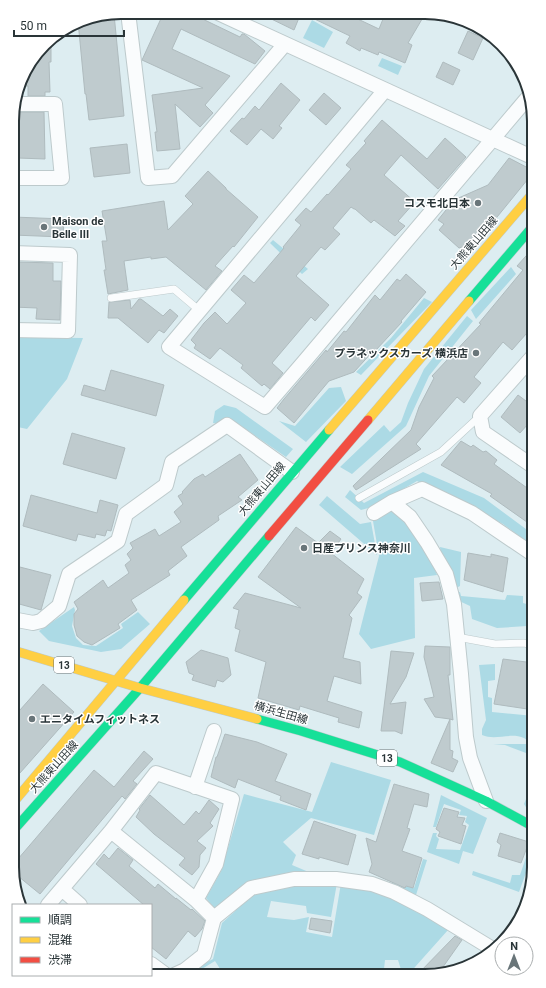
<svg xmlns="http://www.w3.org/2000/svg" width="546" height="988" viewBox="0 0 546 988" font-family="Roboto,'Noto Sans JP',sans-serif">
<rect width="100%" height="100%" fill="#ddedf1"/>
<path fill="#c9e5ec" d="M 534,859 L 534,875 L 527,893 L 522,890 Z"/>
<path fill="#acdae5" d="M 312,20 L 333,32 L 324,48 L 303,38 Z
M 382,58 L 402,66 L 398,75 L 378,66 Z
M 273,240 L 308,269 L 302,274 L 270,243 Z
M 511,267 L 516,274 L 476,319 L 471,310 Z
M 424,298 L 432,302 L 361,375 L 356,372 L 391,338 Z
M 467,316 L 473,321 L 429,376 L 406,426 L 352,474 L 340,467 L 384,425 L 390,432 L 401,422 L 408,403 L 424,369 Z
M 13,337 L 83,338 L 67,379 L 27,429 L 13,426 Z
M 341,387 L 346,401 L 306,442 L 279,421 L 295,426 L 329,388 Z
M 224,405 L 236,408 L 293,449 L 286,457 L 231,419 L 223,424 L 213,423 L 215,411 Z
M 423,472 L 484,498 L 534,535 L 534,547 L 503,524 L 417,481 L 372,507 L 361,510 L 345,497 L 350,490 L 364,503 Z
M 327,496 L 360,524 L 371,522 L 377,555 L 319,505 Z
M 393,510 L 405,520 L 429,553 L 437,575 L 414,578 L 415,638 L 371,649 L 359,634 L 379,556 L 373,521 Z
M 440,547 L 461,552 L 460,586 L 454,589 L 441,555 Z
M 460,592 L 461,596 L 505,600 L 507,595 L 523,596 L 523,603 L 534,606 L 534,629 L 527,626 L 497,628 L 472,619 L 470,606 L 455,599 L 455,593 Z
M 74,607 L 75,610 L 72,626 L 76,638 L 83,645 L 96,646 L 123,628 L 121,624 L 138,612 L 150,624 L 121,649 L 101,652 L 49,641 L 39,631 Z
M 495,664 L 495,680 L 488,681 L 488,697 L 492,698 L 492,712 L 534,716 L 534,747 C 531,745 528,740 524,738 C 510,732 496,741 482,735 L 482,729 L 486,720 L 479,665 Z
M 493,744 L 528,744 L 534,751 L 534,756 L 505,745 Z
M 331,762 L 391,780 L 374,835 L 311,818 L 283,842 L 296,855 L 292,865 L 311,873 L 252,882 L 216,910 L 206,898 L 221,871 L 244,794 L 312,812 Z
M 534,779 L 534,798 L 531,798 L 529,812 L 524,804 Z
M 441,795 L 487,818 L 473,854 L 463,851 L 459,864 L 427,852 L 433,833 L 437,833 L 436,836 L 439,839 L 436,849 L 460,850 L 469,825 L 465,822 L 467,816 L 459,815 L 461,810 L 444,804 L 436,827 L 433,827 Z
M 531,843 L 534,844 L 534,851 L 519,892 L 472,875 L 473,871 L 510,883 L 512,875 L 520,875 Z
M 423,859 L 427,860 L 416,895 L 391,885 L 396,869 L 400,868 L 395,884 L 414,888 Z
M 337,883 L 331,917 L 307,913 L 306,906 L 271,901 L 267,917 L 294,920 L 309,917 L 306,932 L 332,937 L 341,883 L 395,897 L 448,930 L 407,976 L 403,976 L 398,960 L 385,960 L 384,969 L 373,976 L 224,975 L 215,961 L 192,975 L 183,975 L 213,959 L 222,923 L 255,893 L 295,884 Z"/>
<path fill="#bfcbce" stroke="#afbbbe" d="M 164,12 L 188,12 L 240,37 L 242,34 L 244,34 L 265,51 L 255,64 L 181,29 L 172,49 L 230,76 L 205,105 L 213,113 L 200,127 L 175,104 L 180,149 L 157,151 L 155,132 L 157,132 L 152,95 L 203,88 L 142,60 Z
M 259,13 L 301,13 L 294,30 Z
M 302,13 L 345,13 L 379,29 L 385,14 L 425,14 L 408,43 L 412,45 L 405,63 L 379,52 L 378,55 L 361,48 L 360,51 L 346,43 L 350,36 Z
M 114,14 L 124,116 L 89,120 L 86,94 L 85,94 L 78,21 Z
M 468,31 L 483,38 L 473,60 L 458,53 Z
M 51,38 L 51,62 L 49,62 L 50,92 L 45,92 L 45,96 L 28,96 L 28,86 L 19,86 L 23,72 Z
M 443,62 L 460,70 L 453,85 L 436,77 Z
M 281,83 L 300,100 L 279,126 L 282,128 L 273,139 L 261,129 L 247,145 L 230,131 L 242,118 L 244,119 L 255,106 L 259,110 Z
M 324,93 L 341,108 L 326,125 L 309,110 Z
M 17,112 L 44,112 L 45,159 L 18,158 Z
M 382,120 L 427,159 L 445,138 L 466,157 L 438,189 L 401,155 L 384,175 L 415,202 L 398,221 L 405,226 L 395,236 L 374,220 L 371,223 L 355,209 L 354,209 L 351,207 L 333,228 L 340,234 L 325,250 L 321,247 L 296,276 L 329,305 L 315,321 L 311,317 L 272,363 L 283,373 L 270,389 L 264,384 L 262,386 L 241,368 L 243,365 L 220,348 L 210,359 L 194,348 L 196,345 L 191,340 L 204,323 L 215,312 L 227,324 L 246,303 L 231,290 L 244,275 L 254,283 L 284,248 L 283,247 L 301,225 L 295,220 L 306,208 L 311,212 L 327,194 L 328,195 L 351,169 L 346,165 L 366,143 L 364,141 Z
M 127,144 L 130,173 L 94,177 L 90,148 Z
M 509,158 L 530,169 L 532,174 L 476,243 L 459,248 L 439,230 L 444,224 L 438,220 L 454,200 L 488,185 Z
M 208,171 L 226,188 L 226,189 L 258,217 L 234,247 L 233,246 L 215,266 L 222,271 L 206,290 L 166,257 L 151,259 L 151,257 L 124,261 L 128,290 L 108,294 L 104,270 L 106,270 L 102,241 L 107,241 L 102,211 L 164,201 L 168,230 L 193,204 L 185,196 Z
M 13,217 L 64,219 L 63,237 L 13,235 Z
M 534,247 L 534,325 L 512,350 L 503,342 L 474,377 L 481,383 L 464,403 L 457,397 L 416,444 L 421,449 L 356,490 L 353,486 L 411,430 L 419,407 L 434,378 L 432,376 L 481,324 L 479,323 L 523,270 L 517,266 Z
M 18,262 L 53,263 L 53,281 L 61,281 L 60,320 L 36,319 L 37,308 L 13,307 L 13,283 L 17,283 Z
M 406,274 L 426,292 L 401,321 L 402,322 L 376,350 L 375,349 L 354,372 L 329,381 L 294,423 L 277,408 L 284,399 L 326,350 L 327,352 L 344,331 L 346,332 L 375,295 L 380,300 L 397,279 L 400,281 Z
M 139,299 L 141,299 L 163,316 L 170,309 L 178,316 L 164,333 L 159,330 L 148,343 L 118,318 L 108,318 L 109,302 L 130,300 L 131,309 Z
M 111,370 L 164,385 L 156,416 L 81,395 L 84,385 L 105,391 Z
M 518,395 L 534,407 L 534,428 L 528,424 L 520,433 L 501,417 Z
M 72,433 L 125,448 L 116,479 L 63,464 Z
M 461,441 L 471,447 L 473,445 L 483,452 L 486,451 L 497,460 L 494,464 L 534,493 L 534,527 L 490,496 L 492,494 L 441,465 Z
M 240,454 L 258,480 L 238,497 L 242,500 L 218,516 L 219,520 L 181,547 L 187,556 L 168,571 L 170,575 L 131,600 L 137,610 L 118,624 L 120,628 L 92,645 L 84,642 L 77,636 L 74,625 L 74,614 L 78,609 L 74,602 L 103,580 L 108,588 L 129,573 L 125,565 L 131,560 L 127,554 L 133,548 L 130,543 L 155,529 L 159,536 L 181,522 L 174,512 L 183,504 L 178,496 L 183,493 L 182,492 L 194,479 L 203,474 L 205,477 Z
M 31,495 L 97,513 L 100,500 L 118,505 L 111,531 L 107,530 L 105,536 L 96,534 L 95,538 L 78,534 L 76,541 L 23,526 Z
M 296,527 L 318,543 L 330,531 L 341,539 L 331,553 L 364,579 L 357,593 L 362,597 L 349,615 L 352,618 L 343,658 L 360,662 L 361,684 L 334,676 L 327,701 L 362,712 L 359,728 L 338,722 L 339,718 L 300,706 L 299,710 L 258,698 L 266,662 L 235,651 L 240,630 L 235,628 L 239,610 L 233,608 L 245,593 L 301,608 L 258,577 Z
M 468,553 L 491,557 L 491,554 L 508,558 L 503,592 L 464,580 Z
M 12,565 L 51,575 L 41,610 L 12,602 Z
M 439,582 L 443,599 L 422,601 L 420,583 Z
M 425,646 L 450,647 L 450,675 L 448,675 L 453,720 L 450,719 L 450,750 L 453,751 L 452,758 L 458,761 L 453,772 L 431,763 L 450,719 L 435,717 L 424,699 L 434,697 L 424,657 Z
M 201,650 L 228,658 L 231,675 L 223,682 L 217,680 L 215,687 L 192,680 L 194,675 L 189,673 L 186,662 Z
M 391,651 L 414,653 L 406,677 L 390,704 L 406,702 L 402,734 L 395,731 L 381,731 Z
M 503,659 L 534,663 L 534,710 L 494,704 Z
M 43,684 L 74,712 L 12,782 L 12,719 Z
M 225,734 L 257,742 L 287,754 L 275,781 L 311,794 L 306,810 L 280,800 L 281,796 L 238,779 L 235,788 L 211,777 L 216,757 L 217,757 Z
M 144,751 L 153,759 L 133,781 L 137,784 L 125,799 L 122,796 L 40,894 L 13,872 L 12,866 L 94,770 L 114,787 Z
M 394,784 L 429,794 L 427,807 L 414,804 L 407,828 L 410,829 L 402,851 L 422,858 L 413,888 L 406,886 L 405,888 L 369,872 L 372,864 L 366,838 L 376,842 Z
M 150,795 L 184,825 L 196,811 L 199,814 L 209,800 L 219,809 L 210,823 L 213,826 L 197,841 L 206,848 L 200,855 L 199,867 L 192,875 L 179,865 L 185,858 L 154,834 L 136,817 L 140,810 L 139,809 Z
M 444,808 L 459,812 L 457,817 L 465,818 L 462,825 L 466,826 L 461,844 L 438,836 L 440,832 L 436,829 Z
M 314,821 L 356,835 L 348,865 L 319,857 L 319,859 L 302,854 Z
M 500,833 L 529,842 L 521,863 L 498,856 L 501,845 L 497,842 Z
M 118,848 L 133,860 L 129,866 L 155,888 L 158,884 L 176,899 L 176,898 L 191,910 L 192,909 L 205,921 L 202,929 L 195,937 L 188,931 L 166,959 L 151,947 L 151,905 L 144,905 L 96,864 L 104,854 L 109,859 Z
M 311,918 L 332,921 L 330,933 L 309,929 Z
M 455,936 L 462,940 L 438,974 L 416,976 Z"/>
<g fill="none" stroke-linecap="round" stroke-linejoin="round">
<g stroke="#bdcacc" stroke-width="8">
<path id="lane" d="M 111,298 L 174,289 L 200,311
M 359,498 L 441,452 L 480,416
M 457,637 L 495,644 L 524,643 L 534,646"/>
</g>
<g stroke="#bdcacc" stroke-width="16">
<path id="street" d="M 128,12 L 148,178 L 172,176 L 285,44
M 218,13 L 534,158
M 385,90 L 169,347 L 265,407 L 303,363 L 530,95
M 13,178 L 62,178 L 55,104 L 14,104
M 13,330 L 68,331 L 70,255 L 13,253
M 534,467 L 483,432 L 480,416 L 534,355
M 392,502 L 410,517 L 427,542 L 446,574 L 454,604 L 461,674 L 466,737 L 470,758 L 486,801
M 374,513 L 392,502 L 422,489 L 472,513 L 534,555
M 12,619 L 33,623 L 41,621 L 59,606 L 69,574 L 118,541 L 126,514 L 166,485 L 172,462 L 227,425 L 292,472
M 195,787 L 214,731
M 111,831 L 196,900 L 214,918
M 62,889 L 80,905
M 48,905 L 111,831 L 156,773 L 232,799 L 216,864 L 196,900
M 151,964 L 166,975
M 174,975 L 185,970 L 204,955 L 214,918 L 251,888 L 294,879 L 336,879 L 372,884 L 394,892 L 427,909 L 491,948"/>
</g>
<g stroke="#bdcacc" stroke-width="10">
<path id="fast" d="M 469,301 L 534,225
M 184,600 L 329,430
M 257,719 L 301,731 L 400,762 L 486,801 L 534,827
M 12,832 L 140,688 L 269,536"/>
</g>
<g stroke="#bdcacc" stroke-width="10">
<path id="slow" d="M 368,420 L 469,301
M 329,430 L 534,192
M 12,650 L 140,688 L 257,719
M 12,804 L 184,600"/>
</g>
<g stroke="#bdcacc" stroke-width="10">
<path id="jam" d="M 269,536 L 368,420"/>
</g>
<use href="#lane" stroke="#fafcfd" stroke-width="7"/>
<use href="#street" stroke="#fafcfd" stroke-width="14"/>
<use href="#fast" stroke="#16e098" stroke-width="9"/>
<use href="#slow" stroke="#ffcf43" stroke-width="9"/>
<use href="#jam" stroke="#f24e42" stroke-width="9"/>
</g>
<g fill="#697579" stroke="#fff" stroke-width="1.5">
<circle cx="478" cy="203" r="4"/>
<circle cx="44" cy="227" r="4"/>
<circle cx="476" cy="353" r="4"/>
<circle cx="304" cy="548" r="4"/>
<circle cx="32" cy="719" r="4"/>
</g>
<g text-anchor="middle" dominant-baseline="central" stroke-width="3" stroke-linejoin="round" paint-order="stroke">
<g fill="#fff" stroke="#6a7274" stroke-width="1">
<rect x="54" y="657" width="20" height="16" rx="3"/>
<rect x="377" y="750" width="20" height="16" rx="3"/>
</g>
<g font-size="10" font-weight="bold" fill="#2a3538">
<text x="64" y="665">13</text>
<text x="387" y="758">13</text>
</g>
<g font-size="11" font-weight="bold" fill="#2a3538" stroke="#fff" text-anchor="start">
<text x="470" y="203" text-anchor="end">コスモ北日本</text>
<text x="52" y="221">Maison de<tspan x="52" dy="13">Belle III</tspan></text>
<text x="468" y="353" text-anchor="end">プラネックスカーズ 横浜店</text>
<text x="312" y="548">日産プリンス神奈川</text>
<text x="40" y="719">エニタイムフィットネス</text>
</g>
<g font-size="11" fill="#2a3538" stroke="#fff">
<text transform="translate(474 243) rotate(-49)">大熊東山田線</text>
<text transform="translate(262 489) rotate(-50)">大熊東山田線</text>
<text transform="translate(281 713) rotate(16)">横浜生田線</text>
<text transform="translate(54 767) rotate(-48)">大熊東山田線</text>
</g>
</g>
<path d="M0 0H546V988H0ZM121 19H425A102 102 0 0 1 527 121V867A102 102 0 0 1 425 969H121A102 102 0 0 1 19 867V121A102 102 0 0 1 121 19Z" fill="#fff" fill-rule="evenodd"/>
<path fill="none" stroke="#2a3538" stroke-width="2" d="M121 19H425A102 102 0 0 1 527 121V867A102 102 0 0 1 425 969H121A102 102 0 0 1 19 867V121A102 102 0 0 1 121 19Z"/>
<rect x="12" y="904" width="140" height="72" fill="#ffffff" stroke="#aaaeaf"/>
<rect x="20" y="917" width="20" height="6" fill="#16e098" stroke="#aaaeaf"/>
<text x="48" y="924" font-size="12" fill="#2a3538">順調</text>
<rect x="20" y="937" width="20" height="6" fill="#ffcf43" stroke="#aaaeaf"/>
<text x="48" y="944" font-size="12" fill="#2a3538">混雑</text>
<rect x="20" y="957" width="20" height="6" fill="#f24e42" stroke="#aaaeaf"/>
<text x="48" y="964" font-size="12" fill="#2a3538">渋滞</text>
<g transform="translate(514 956)"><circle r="19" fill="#ffffff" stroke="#aaaeaf"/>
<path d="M0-3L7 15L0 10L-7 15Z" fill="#697579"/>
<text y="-6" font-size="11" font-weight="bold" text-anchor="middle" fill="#2a3538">N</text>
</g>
<path d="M14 30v6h110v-6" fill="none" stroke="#2a3538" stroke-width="2"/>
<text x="20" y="30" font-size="12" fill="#2a3538" stroke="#ffffff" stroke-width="3" paint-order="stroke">50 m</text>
</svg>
